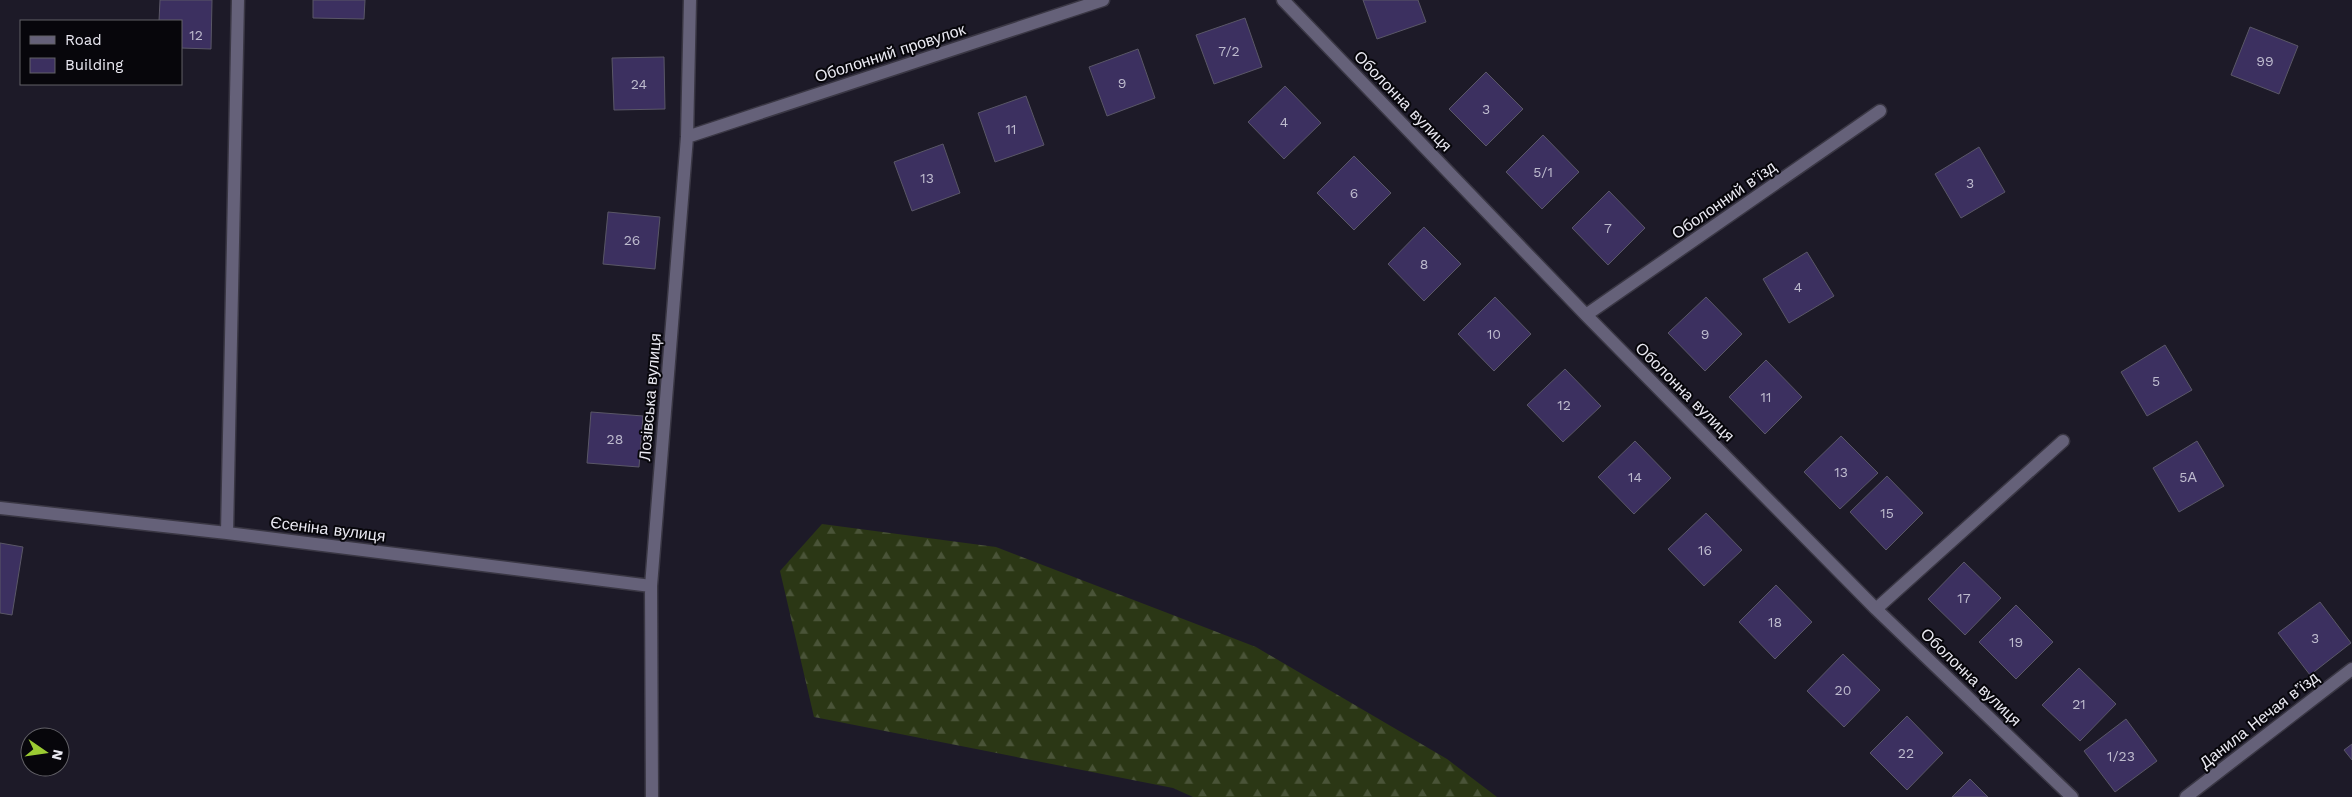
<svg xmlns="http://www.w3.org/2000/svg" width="2352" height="797" viewBox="0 0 2352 797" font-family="'Work Sans',sans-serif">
<defs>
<pattern id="forest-firs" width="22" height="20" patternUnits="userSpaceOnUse" patternTransform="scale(1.25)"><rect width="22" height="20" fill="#2b3715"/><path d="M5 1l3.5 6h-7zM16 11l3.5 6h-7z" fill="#4a5438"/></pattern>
</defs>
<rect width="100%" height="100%" fill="#1d1a28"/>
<path fill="url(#forest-firs)" d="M 822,524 L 996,547 L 1256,647 L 1447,759 L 1497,797 L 1193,797 L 1173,788 L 814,717 L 780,571 Z"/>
<path fill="#3c3060" stroke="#5a5767" d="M 160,0 L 212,0 L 211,49 L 181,48 L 181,21 L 159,21 Z
M 313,0 L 365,0 L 364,19 L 313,18 Z
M 1363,0 L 1418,0 L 1426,22 L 1377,39 Z
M 1245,18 L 1262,67 L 1214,84 L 1196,35 Z
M 2250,27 L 2298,46 L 2279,94 L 2231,75 Z
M 1138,49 L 1155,98 L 1107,116 L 1089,67 Z
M 664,57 L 665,109 L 614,110 L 612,58 Z
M 1486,72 L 1523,109 L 1486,146 L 1449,109 Z
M 1285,86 L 1321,123 L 1284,159 L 1248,122 Z
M 1026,96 L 1044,145 L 995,162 L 978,113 Z
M 1543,135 L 1579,172 L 1542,209 L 1506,172 Z
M 943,144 L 960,193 L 912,211 L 894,162 Z
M 1979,147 L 2005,192 L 1961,218 L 1935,174 Z
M 1354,156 L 1391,193 L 1354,230 L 1317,193 Z
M 1609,191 L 1645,228 L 1608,265 L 1572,228 Z
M 608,212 L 660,217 L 655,269 L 603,264 Z
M 1424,227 L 1461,264 L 1424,301 L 1388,264 Z
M 1807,252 L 1834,296 L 1789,323 L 1763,279 Z
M 1495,297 L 1531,334 L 1494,371 L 1458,334 Z
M 1706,297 L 1742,334 L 1705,371 L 1668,333 Z
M 2165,345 L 2192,390 L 2147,416 L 2121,372 Z
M 1766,360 L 1802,397 L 1765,434 L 1729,397 Z
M 1565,369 L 1601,406 L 1563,442 L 1527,405 Z
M 591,412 L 643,416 L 639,467 L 587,463 Z
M 1841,436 L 1878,473 L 1840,509 L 1804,472 Z
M 1635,441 L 1671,478 L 1634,514 L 1598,477 Z
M 2197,441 L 2224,486 L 2179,512 L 2153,468 Z
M 1887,476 L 1923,513 L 1886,550 L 1850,512 Z
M 1706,513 L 1742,550 L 1704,586 L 1668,549 Z
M 0,543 L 23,547 L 12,615 L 0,613 Z
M 1964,562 L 2001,598 L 1965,635 L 1928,599 Z
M 1776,585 L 1812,622 L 1775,659 L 1739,622 Z
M 2320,602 L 2351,643 L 2310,675 L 2278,633 Z
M 2016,605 L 2053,642 L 2016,679 L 1979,642 Z
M 1843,654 L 1880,690 L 1844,727 L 1807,691 Z
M 2079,668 L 2116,704 L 2080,741 L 2042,705 Z
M 1907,716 L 1943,753 L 1907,790 L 1870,753 Z
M 2126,719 L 2157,761 L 2115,792 L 2084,751 Z
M 2352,744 L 2352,760 L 2344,750 Z
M 1970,779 L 1988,797 L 1952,797 Z"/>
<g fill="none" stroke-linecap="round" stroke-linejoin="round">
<g stroke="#3a3744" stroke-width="15">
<path id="minor" d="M 1283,0 L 1586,315 L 1876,609 L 2072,797
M 687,137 L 1103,0
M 1586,315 L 1880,111
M 0,508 L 227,533 L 651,586
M 227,533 L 238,0
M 1876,609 L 2063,441
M 652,797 L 651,586 L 687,137 L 690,0
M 2186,797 L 2352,669"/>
</g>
<use href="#minor" stroke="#656179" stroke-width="12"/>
</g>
<g text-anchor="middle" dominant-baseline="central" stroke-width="4" stroke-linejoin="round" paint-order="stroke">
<g font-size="14" fill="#bebbce">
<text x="196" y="35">12</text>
<text x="1229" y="51">7/2</text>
<text x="2265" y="61">99</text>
<text x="1122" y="83">9</text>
<text x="639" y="84">24</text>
<text x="1486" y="109">3</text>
<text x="1284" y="122">4</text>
<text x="1011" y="129">11</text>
<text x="1543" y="172">5/1</text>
<text x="927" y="178">13</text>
<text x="1970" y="183">3</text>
<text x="1354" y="193">6</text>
<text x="1608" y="228">7</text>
<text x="632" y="240">26</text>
<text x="1424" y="264">8</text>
<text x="1798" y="287">4</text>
<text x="1494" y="334">10</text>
<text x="1705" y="334">9</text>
<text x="2156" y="381">5</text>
<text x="1766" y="397">11</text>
<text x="1564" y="405">12</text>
<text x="615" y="439">28</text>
<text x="1841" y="472">13</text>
<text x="1635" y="477">14</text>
<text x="2188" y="477">5А</text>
<text x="1887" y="513">15</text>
<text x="1705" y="550">16</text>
<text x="1964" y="598">17</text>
<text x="1775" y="622">18</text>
<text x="2315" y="638">3</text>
<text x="2016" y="642">19</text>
<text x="1843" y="690">20</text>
<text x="2079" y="704">21</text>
<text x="1906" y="753">22</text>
<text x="2121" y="756">1/23</text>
</g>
<g font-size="16" fill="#eae9f2" stroke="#07060b">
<text transform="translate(890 53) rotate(-18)">Оболонний провулок</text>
<text transform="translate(1403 101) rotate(46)">Оболонна вулиця</text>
<text transform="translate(1724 200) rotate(-35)">Оболонний в’їзд</text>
<text transform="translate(1685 392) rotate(45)">Оболонна вулиця</text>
<text transform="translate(650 397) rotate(-85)">Лозівська вулиця</text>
<text transform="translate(328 529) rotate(7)">Єсеніна вулиця</text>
<text transform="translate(1971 677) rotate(44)">Оболонна вулиця</text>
<text transform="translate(2259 720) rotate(-38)">Данила Нечая в’їзд</text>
</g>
</g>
<rect x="20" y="20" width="162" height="65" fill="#07060b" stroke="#626167"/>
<rect x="30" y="36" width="25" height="8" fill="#656179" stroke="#626167"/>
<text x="65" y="45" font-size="15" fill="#eae9f2">Road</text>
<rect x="30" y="58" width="25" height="15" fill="#3c3060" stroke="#626167"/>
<text x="65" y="70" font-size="15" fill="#eae9f2">Building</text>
<g transform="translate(45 752) rotate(103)"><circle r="24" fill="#07060b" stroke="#626167"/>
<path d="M0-4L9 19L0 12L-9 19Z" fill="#9bcb33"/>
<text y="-8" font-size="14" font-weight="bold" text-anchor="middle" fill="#eae9f2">N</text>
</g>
</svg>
